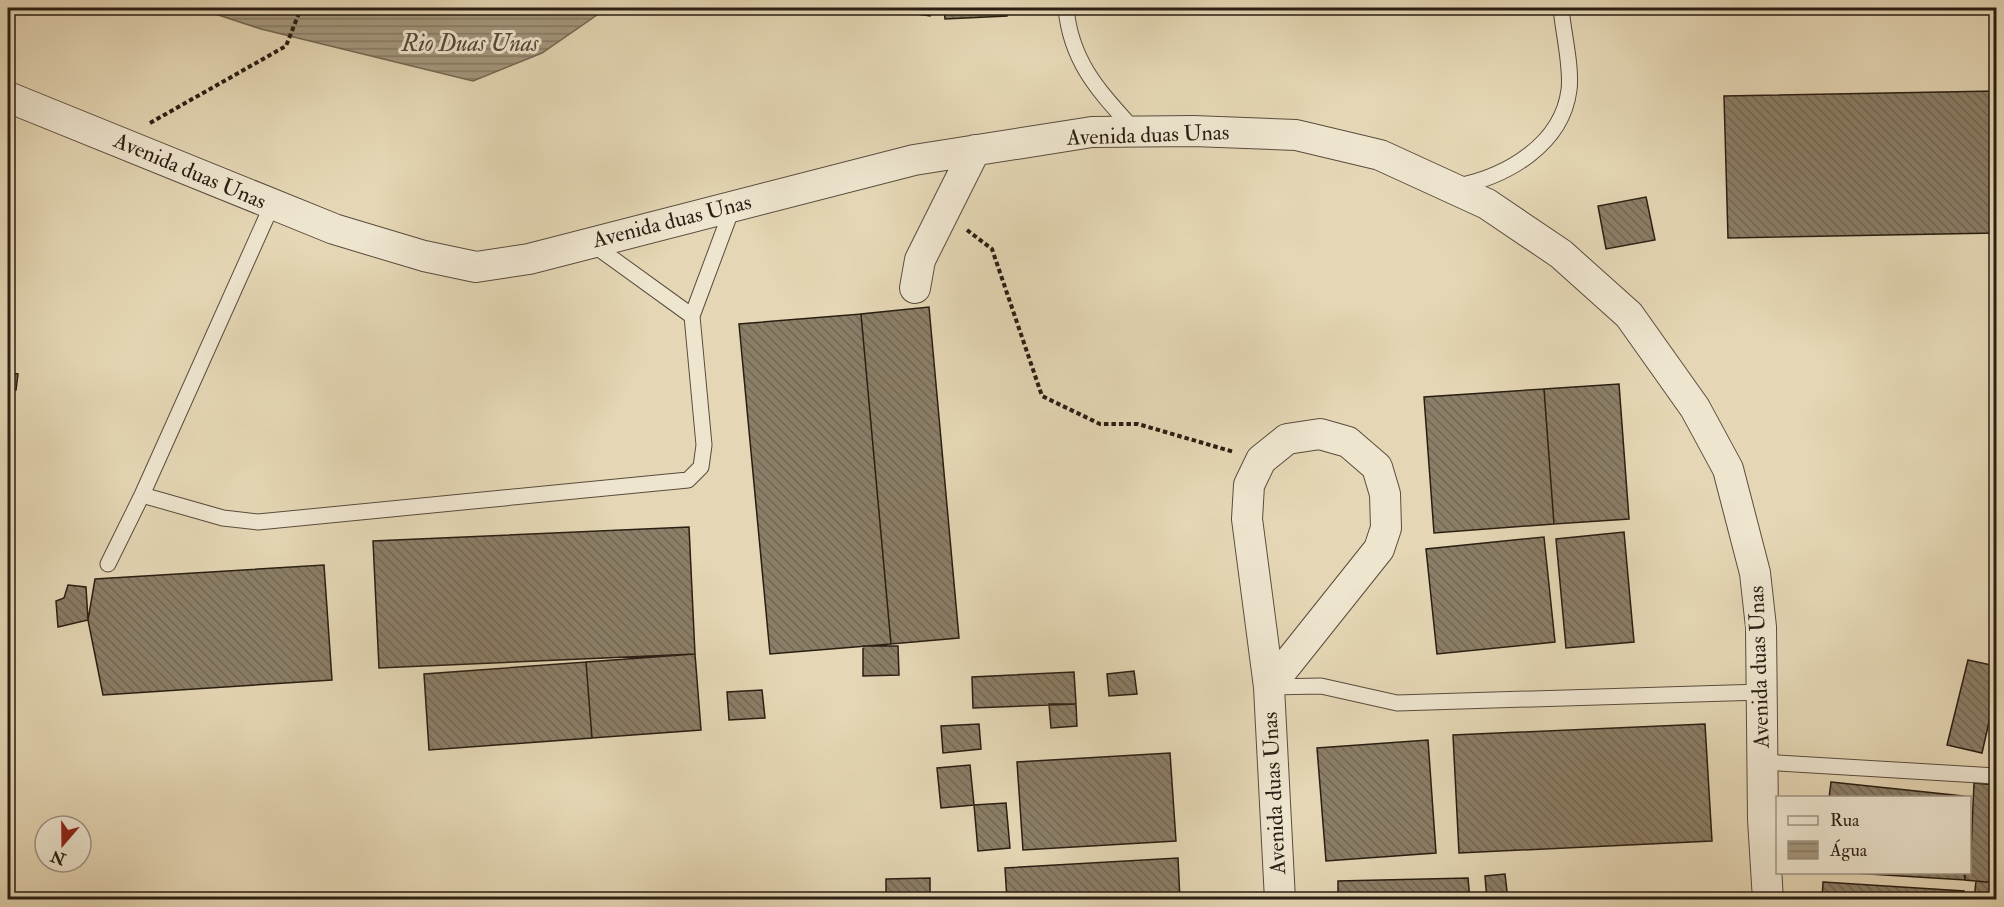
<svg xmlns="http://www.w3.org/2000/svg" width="2004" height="907" viewBox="0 0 2004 907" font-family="'IM FELL Double Pica',serif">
<defs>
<pattern id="water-rules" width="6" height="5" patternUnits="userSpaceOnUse" patternTransform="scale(1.5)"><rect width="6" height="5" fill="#a5987e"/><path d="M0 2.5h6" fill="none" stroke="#877b66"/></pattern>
<pattern id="building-back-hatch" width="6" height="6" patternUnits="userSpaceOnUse" patternTransform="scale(1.5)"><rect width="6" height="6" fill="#8b7e67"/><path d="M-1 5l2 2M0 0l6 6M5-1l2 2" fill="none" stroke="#726754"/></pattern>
</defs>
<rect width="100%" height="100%" fill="#e5d7b5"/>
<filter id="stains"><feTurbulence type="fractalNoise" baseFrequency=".00333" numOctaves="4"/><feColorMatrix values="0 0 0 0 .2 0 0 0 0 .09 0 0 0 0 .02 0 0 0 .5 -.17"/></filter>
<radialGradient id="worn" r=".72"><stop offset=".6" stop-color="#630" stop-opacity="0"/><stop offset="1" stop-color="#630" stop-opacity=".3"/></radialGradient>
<path fill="url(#water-rules)" stroke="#746753" stroke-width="1.5" d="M 197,8 L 607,8 L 542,53 L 473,81 L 261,29 Z"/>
<path fill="url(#building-back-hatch)" stroke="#2a1e13" stroke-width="1.5" d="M 877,8 L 932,8 L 930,16 Z
M 944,8 L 1007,8 L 1007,16 L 945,19 Z
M 1996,91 L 1996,233 L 1728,238 L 1724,96 Z
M 1646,197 L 1655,240 L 1606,249 L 1598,206 Z
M 929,307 L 959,638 L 891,644 L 861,314 Z
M 861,314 L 891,644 L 770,654 L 739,324 Z
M 8,373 L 18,374 L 16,390 L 8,390 Z
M 1619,384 L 1629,519 L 1554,524 L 1544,389 Z
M 1544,389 L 1554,524 L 1434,533 L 1424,397 Z
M 689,527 L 695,654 L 379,668 L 373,541 Z
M 1624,532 L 1634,642 L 1566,648 L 1556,539 Z
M 1544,537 L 1555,642 L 1437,654 L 1426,549 Z
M 324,565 L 332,680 L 103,695 L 88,620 L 95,579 Z
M 68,585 L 86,587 L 88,620 L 58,627 L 56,601 L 64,598 Z
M 863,646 L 898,646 L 899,675 L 863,676 Z
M 695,654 L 701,730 L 592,738 L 586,662 Z
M 1968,660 L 1996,666 L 1996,691 L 1982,753 L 1947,745 Z
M 586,662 L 592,738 L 429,750 L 424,674 Z
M 1134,671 L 1137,694 L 1109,696 L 1107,674 Z
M 1074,672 L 1076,704 L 973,708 L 972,677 Z
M 762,690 L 765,718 L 729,720 L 727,692 Z
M 1049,704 L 1076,704 L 1077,726 L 1051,728 Z
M 1996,715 L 1996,758 L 1991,758 Z
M 979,724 L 981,749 L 943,753 L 941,726 Z
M 1705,724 L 1712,841 L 1459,853 L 1453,735 Z
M 1428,740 L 1436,853 L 1326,861 L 1317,748 Z
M 1170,753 L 1176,841 L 1023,850 L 1017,762 Z
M 970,765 L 974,805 L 941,808 L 937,768 Z
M 1831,782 L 1963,796 L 1963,798 L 1829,798 Z
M 1974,783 L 1996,785 L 1996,883 L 1965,880 L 1965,872 L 1970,872 Z
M 1006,803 L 1010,848 L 978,851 L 974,805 Z
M 1178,858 L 1180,900 L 1007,900 L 1005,868 Z
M 1836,872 L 1964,872 L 1965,880 Z
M 1505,874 L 1508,900 L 1487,900 L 1485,876 Z
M 930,878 L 930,900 L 886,900 L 886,879 Z
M 1468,878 L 1470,900 L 1338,900 L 1338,881 Z
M 1976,881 L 1996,883 L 1996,900 L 1974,900 Z
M 1823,882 L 1964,891 L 1963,900 L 1822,900 Z"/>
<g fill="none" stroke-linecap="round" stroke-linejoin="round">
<g stroke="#594c3c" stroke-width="17">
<path id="service" d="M 1066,8 C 1071,63 1100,92 1135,131
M 1458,186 C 1508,176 1562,144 1569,90 C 1572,67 1563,32 1561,8
M 692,316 L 733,206
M 142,495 L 223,518 L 258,522 L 688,480 L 701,467 L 704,445 L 692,316 L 591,243
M 108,564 L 142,495 L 272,205
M 1269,687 L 1321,686 L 1397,703 L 1762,692
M 1763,762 L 1996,776"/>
</g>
<g stroke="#594c3c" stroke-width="32">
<path id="minor" d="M 8,97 L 334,229 L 424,256 L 476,267 L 529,259 L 914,160 L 1092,132 L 1193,131 L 1296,135 L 1380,155 L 1487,204 L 1561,254 L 1629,315 L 1695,408 L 1728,469 L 1755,573 L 1761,627 L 1763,819 L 1768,900
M 915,288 L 920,260 L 975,150
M 1269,687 L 1379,549 L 1386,528 L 1385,494 L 1377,467 L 1348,442 L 1320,434 L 1287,439 L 1261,460 L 1249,485 L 1247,519 L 1269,687 L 1280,900"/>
</g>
<path stroke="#2a1e13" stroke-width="4" stroke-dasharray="4.5 3" stroke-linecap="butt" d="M 150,123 L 286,46 L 301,8
M 967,230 L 992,249 L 1042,396 L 1100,424 L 1138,424 L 1234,452"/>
<use href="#service" stroke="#eee5cf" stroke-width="15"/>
<use href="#minor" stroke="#eee5cf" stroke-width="30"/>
</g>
<g text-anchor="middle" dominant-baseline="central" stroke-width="6" stroke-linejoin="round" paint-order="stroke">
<g font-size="22" fill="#2a1e13" stroke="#eee5cf">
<text transform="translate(1148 135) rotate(-2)">Avenida duas Unas</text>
<text transform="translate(190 171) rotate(23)">Avenida duas Unas</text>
<text transform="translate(672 221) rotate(-14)">Avenida duas Unas</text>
<text transform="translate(1759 667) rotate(-92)">Avenida duas Unas</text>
<text transform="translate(1274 793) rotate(-93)">Avenida duas Unas</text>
</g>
<g font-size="24" font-style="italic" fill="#554938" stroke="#eee5cf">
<text x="470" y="43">Rio Duas Unas</text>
</g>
</g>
<rect width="2004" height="907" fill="none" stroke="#e5d7b5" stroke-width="30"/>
<rect x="9" y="9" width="1986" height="889" fill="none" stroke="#2a1e13" stroke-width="3"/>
<rect x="15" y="15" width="1974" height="877" fill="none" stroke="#2a1e13" stroke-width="1.5"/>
<rect x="1776" y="796" width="195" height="78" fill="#eee5cf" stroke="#a09584" stroke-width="1.5"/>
<rect x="1788" y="816" width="30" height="9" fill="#eee5cf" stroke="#a09584" stroke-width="1.5"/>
<text x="1830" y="826" font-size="18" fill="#2a1e13">Rua</text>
<rect x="1788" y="841" width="30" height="18" fill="url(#water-rules)" stroke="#a09584" stroke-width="1.5"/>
<text x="1830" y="856" font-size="18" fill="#2a1e13">Água</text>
<g transform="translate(63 844) rotate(200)"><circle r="28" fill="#eee5cf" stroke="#a09584" stroke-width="1.5"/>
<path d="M0-4.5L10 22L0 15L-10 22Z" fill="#8f2418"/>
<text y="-9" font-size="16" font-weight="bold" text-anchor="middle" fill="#2a1e13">N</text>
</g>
<rect width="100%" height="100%" filter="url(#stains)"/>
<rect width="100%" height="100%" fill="url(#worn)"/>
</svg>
